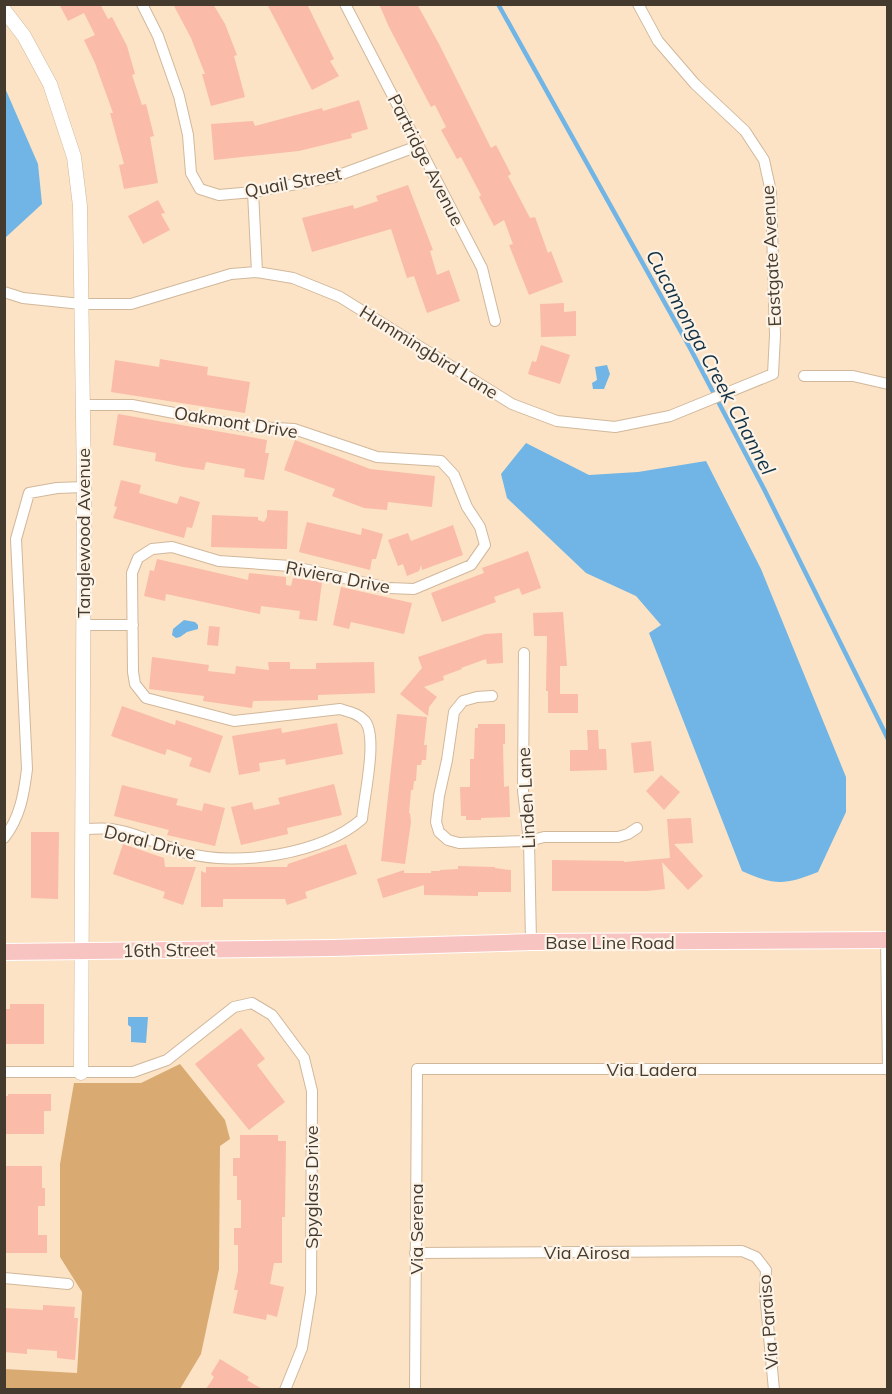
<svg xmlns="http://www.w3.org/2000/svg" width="892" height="1394" viewBox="0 0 892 1394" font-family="Mulish,sans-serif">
<rect width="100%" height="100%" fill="#fce3c5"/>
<path fill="#d9ab73" d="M 180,1064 L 225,1120 L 230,1139 L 220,1146 L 219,1269 L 201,1354 L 180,1389 L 5,1389 L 5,1369 L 77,1373 L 82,1292 L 60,1257 L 60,1164 L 74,1083 L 141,1083 Z"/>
<path fill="#70b5e5" d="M 5,88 L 38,164 L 42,204 L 5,238 Z
M 607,365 L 610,374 L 604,389 L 593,389 L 592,383 L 597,380 L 595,367 Z
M 526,443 L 589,475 L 638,472 L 706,461 L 761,569 L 846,777 L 846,812 L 818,872 C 785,885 775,886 742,871 L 649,633 L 661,625 L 636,596 L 586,573 L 507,498 L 501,474 Z
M 184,620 L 195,622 L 198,625 L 198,629 L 187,632 L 180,637 L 176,638 L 172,635 L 173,629 Z
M 128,1017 L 148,1017 L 146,1043 L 131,1042 L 131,1027 L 128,1025 Z"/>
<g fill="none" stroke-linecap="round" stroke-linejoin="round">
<path stroke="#70b5e5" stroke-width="4.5" d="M 498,4 L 690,348 L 764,489 L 888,739"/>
</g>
<path fill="#fabba8" d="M 59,4 L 100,4 L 108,19 L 112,17 L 127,46 L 135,74 L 132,75 L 142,105 L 146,104 L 154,136 L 150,137 L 158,183 L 124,189 L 119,165 L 124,164 L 110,113 L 113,113 L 95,63 L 84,40 L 95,35 L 84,13 L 68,21 Z
M 173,4 L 213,4 L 225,24 L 237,55 L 234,56 L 245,97 L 211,106 L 202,74 L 205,74 L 191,38 Z
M 267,4 L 307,4 L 334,59 L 330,61 L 339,76 L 312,90 Z
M 379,4 L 417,4 L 439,44 L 491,148 L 496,145 L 511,174 L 508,176 L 530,218 L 535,217 L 548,253 L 551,251 L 563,282 L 529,295 L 509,245 L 513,244 L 504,220 L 494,226 L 479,197 L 481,195 L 461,157 L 457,159 L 441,130 L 446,127 L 435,105 L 431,107 L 422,90 L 389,27 Z
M 359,100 L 368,129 L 351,134 L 352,138 L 299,151 L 214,160 L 211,124 L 253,121 L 255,126 L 322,108 L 323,111 Z
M 408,185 L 433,250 L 430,251 L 437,275 L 449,270 L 460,301 L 427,313 L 414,276 L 407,278 L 391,229 L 312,252 L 302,218 L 353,205 L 354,209 L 378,201 L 376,196 Z
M 158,200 L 165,213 L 161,214 L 170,230 L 143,244 L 128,216 Z
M 564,303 L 564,312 L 576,311 L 576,336 L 541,337 L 540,304 Z
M 541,345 L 570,355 L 560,384 L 528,374 L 532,361 L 536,362 Z
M 160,359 L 208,367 L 207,375 L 250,382 L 245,413 L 111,392 L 115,360 L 159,367 Z
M 118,414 L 267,440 L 265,453 L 269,453 L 264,480 L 244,477 L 245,469 L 206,462 L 204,470 L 183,467 L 155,461 L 156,453 L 113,445 Z
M 295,440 L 370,469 L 435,476 L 432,507 L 388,502 L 387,510 L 364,508 L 332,496 L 335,489 L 284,470 Z
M 121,480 L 141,485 L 139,493 L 177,504 L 180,496 L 200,502 L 192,528 L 187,527 L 184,538 L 113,518 L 117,507 L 114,506 Z
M 267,510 L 288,511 L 287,549 L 211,547 L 212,515 L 258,517 L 258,520 L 264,522 L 267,517 Z
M 307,522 L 361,535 L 362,528 L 383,534 L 376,559 L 372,559 L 370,570 L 299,552 Z
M 453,525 L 463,555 L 422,570 L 421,565 L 419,571 L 407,576 L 403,564 L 398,566 L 388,540 L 408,533 L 411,541 Z
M 528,551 L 541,588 L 522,595 L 519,588 L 494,597 L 496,602 L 442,622 L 431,593 L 484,573 L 482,568 Z
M 157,559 L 248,580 L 249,573 L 286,577 L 286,585 L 291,586 L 293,578 L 322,582 L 317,621 L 299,619 L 300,611 L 261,606 L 260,614 L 166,594 L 165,601 L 144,596 L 150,570 L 154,571 Z
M 341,587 L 412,603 L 404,634 L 351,622 L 349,629 L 333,625 Z
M 563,612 L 567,666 L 560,666 L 560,694 L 578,694 L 578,713 L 548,713 L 548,691 L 546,691 L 547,636 L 534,636 L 533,613 Z
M 209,626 L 220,627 L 218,646 L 207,645 Z
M 502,633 L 503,663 L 487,664 L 486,659 L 461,668 L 462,669 L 443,676 L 444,680 L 424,687 L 437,697 L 429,707 L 428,716 L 400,694 L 422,668 L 418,657 L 485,634 Z
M 152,657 L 209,665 L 208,671 L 235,674 L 236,666 L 269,670 L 268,662 L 290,662 L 290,669 L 316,669 L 316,663 L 374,662 L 375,693 L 318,695 L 318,700 L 253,701 L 252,708 L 203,701 L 204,696 L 149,689 Z
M 122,706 L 175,725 L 176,720 L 223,736 L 210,773 L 189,766 L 192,758 L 167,749 L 165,755 L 111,736 Z
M 397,714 L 427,717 L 424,745 L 427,745 L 426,760 L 422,760 L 421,765 L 417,765 L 416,781 L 414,781 L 413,790 L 411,790 L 409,813 L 410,813 L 411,822 L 405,864 L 381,861 Z
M 337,723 L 343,754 L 286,765 L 285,759 L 259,763 L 260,771 L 239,775 L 232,736 L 281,728 L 282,733 Z
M 478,724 L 505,724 L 505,744 L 503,744 L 504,787 L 509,786 L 510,817 L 481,818 L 481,820 L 466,820 L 466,816 L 461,816 L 460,787 L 470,787 L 470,759 L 474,759 L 475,728 L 478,728 Z
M 587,730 L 598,730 L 599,749 L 606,749 L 607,770 L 570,771 L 570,750 L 588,750 Z
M 651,741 L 654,771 L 634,773 L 631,743 Z
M 661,775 L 680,792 L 664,810 L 646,791 Z
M 334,784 L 342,815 L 287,828 L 288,834 L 241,845 L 231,807 L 252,802 L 254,810 L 280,804 L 278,798 Z
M 122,785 L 178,799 L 176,805 L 202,811 L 204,803 L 225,808 L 215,846 L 167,835 L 169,830 L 114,816 Z
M 691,818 L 693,843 L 674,844 L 703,876 L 688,890 L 662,862 L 665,889 L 647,891 L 552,891 L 552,860 L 624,861 L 624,862 L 670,858 L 667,819 Z
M 31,832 L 59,832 L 58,899 L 31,898 Z
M 123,844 L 164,858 L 165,867 L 196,867 L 183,905 L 163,898 L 165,892 L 113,874 Z
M 346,844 L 357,874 L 305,892 L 307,898 L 287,905 L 285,899 L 223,899 L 223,907 L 201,907 L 201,871 L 206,873 L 206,867 L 287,867 L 288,864 Z
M 458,866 L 495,867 L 495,868 L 511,870 L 511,892 L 478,892 L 478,896 L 424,895 L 424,885 L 383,898 L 377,879 L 404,870 L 404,873 L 431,873 L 431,871 L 440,871 L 440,870 L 458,869 Z
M 10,1004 L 44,1004 L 44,1044 L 5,1044 L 4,1009 L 10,1009 Z
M 241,1028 L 265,1059 L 257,1065 L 285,1102 L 249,1130 L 195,1064 Z
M 8,1094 L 51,1094 L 51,1111 L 44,1111 L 44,1134 L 5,1134 L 4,1096 L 8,1096 Z
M 240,1135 L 278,1135 L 278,1141 L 286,1141 L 285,1217 L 282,1217 L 282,1263 L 274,1263 L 270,1284 L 284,1287 L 277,1317 L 267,1314 L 266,1320 L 233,1313 L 238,1290 L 234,1290 L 238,1271 L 238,1245 L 234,1245 L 234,1228 L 241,1228 L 241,1200 L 237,1200 L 237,1176 L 233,1176 L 233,1158 L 240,1158 Z
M 6,1166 L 42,1166 L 42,1188 L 45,1188 L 45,1206 L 38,1206 L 38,1235 L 47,1235 L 47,1253 L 4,1253 L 4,1171 L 6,1171 Z
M 43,1305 L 75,1307 L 74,1318 L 78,1318 L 75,1360 L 57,1358 L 57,1351 L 27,1349 L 27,1354 L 4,1352 L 4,1308 L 43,1310 Z
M 220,1359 L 249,1377 L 247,1380 L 262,1389 L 206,1389 L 214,1377 L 211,1374 Z"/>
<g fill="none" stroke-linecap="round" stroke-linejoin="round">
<g stroke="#d1b89b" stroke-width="12">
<path id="minor" d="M 142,4 L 158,36 L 179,96 L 188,135 L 191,173 L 200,189 L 219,195 L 253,192 L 334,177 L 418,146
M 345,4 L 482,268 L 495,321
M 253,192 L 257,272
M 4,292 L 23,298 L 81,304 L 131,304 L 231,274 L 257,272 L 293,278 L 340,297 L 512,404 L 557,421 L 615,427 L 670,416 L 773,374 L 775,335 L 771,192 L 764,160 L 745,131 L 695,84 L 658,41 L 638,4
M 804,376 L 853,376 L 888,384
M 83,405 L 132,405 L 243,426 L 294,429 L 377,457 L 441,461 L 454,475 L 467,507 L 480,527 L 485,545 L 471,565 L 414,589 L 389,588 L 290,566 L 219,561 L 172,547 L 152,549 L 138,558 L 132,573 L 133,672 L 135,684 L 146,698 L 234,721 L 340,709 C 349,712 358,713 365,721 C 378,737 364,797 362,819 C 322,854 238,867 186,853 C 163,846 135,832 111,829 C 102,828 93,829 84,829
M 83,625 L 133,625
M 524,653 L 523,791 L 529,841 L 531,942
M 492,696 L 477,697 L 463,701 L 454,712 L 447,760 L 439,796 L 436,822 L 439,832 L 448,840 L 459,843 L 529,841 L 544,837 L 618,837 L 628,834 L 637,828
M 4,838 C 20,818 24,794 27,769 L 16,539 L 29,493 L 57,488 L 84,487
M 886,940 L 888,1070
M 4,1072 L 133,1072 L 167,1060 L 234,1007 L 252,1003 L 272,1015 L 304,1058 L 312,1091 L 311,1293 L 302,1348 L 285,1390
M 415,1253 L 742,1251 L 756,1257 L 766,1270 L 765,1293 L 774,1390
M 4,1278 L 68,1284
M 415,1390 L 417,1069 L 887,1069"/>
</g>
<g stroke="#d1b89b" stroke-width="15">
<path id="tertiary" d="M 4,10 L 24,36 L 50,84 L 74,157 L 80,206 L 84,487 L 81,1073"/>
</g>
<g stroke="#fff" stroke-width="18">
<path id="primary" d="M 4,952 L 333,948 L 531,942 L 888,940"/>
</g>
<use href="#minor" stroke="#fff" stroke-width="10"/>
<use href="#tertiary" stroke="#fff" stroke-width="14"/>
<use href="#primary" stroke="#f8c4c2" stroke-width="16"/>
</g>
<g text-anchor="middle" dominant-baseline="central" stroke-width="4.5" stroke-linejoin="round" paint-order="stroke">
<g font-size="18" fill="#443a2e" stroke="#fdf3e7">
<text transform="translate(426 160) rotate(63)">Partridge Avenue</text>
<text transform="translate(293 182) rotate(-11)">Quail Street</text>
<text transform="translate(771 256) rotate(-93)">Eastgate Avenue</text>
<text transform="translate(429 352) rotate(32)">Hummingbird Lane</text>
<text transform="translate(236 422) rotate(9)">Oakmont Drive</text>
<text transform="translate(83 533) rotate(-90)">Tanglewood Avenue</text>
<text transform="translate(338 577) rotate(11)">Riviera Drive</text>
<text transform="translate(526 798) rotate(-93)">Linden Lane</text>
<text transform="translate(150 842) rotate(14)">Doral Drive</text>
<text x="610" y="942">Base Line Road</text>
<text transform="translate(169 950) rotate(-1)">16th Street</text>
<text x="652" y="1069">Via Ladera</text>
<text transform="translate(311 1187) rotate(-90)">Spyglass Drive</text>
<text transform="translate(416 1229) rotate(-90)">Via Serena</text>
<text x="587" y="1252">Via Airosa</text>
<text transform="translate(768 1322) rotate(-95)">Via Paraiso</text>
</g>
<g font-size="20" font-style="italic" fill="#123145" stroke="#fdf3e7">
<text transform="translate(711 362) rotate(62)">Cucamonga Creek Channel</text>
</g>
</g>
<rect width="892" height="1394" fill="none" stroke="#443a2e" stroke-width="12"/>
</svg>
